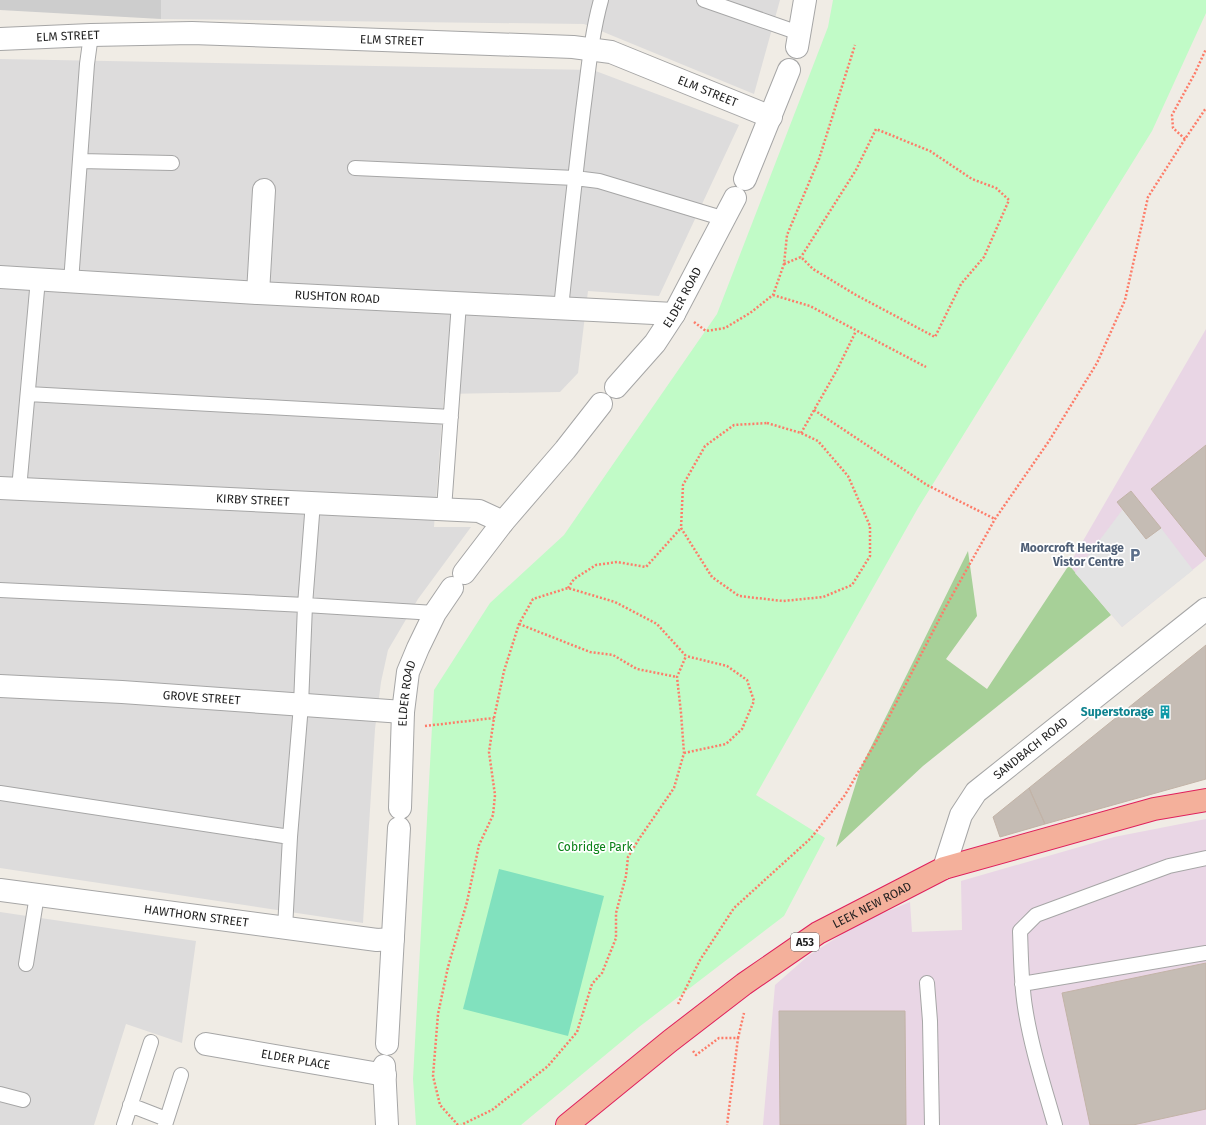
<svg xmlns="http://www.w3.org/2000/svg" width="1206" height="1125" viewBox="0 0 1206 1125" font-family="'Fira Sans',sans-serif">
<rect width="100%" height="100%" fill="#f0ece5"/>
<path fill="#dddcdc" d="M 161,0 L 780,0 L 754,94 L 584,24 L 161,19 Z
M 0,59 L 593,70 L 739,125 L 659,296 L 588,291 L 578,373 L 560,392 L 444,394 L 434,527 L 471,527 L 418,599 L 388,650 L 381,682 L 375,729 L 363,923 L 0,868 Z
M 0,912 L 196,941 L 182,1043 L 126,1024 L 94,1125 L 0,1125 Z"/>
<path fill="#e9d6e5" d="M 1206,329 L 1206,559 L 1122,627 L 1069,565 Z
M 1206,819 L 1206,1125 L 763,1125 L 775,985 L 808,956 L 861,922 L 910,902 L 912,932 L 962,930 L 961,881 L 1114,837 Z"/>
<path fill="#cdcdcd" d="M 0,0 L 161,0 L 161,19 L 0,10 Z"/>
<path fill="#a7d098" d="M 968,551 L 977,616 L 946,659 L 987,689 L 1069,565 L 1111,615 L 923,766 L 836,847 L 861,767 Z"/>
<path fill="#c1fbc7" d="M 833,0 L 1206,0 L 1206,13 L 1152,131 L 918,508 L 756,795 L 825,838 L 784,916 L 639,1027 L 521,1125 L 416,1125 L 413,1079 L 434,690 L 490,603 L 564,535 L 717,314 L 828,27 Z"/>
<path fill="#81e1be" d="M 499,869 L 604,896 L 568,1036 L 463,1009 Z"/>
<path fill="#e3e3e3" d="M 1123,509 L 1146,539 L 1161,528 L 1193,570 L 1122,627 L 1075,573 Z"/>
<path fill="#c5bcb4" stroke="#c2b3a7" d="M 1206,445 L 1206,557 L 1151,489 Z
M 1131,491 L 1161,528 L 1146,539 L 1117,502 Z
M 1206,645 L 1206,779 L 1045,824 L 1029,788 Z
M 1029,788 L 1045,824 L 1000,837 L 993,817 Z
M 1206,963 L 1206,1109 L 1133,1125 L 1090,1125 L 1062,993 Z
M 779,1011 L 905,1011 L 906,1125 L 780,1125 Z"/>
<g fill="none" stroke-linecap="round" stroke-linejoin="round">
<g stroke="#a6a6a6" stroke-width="16">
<path id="service" d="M 704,0 L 799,33
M 80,161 L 172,163
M 355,168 L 575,178 L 599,181 L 725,219
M 71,282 L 87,64 L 91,35
M 561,308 C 568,242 575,177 583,111 C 588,74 591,36 601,0
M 28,394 L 451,417
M 19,489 L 38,279
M 444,509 L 459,303
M 0,590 L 305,605 L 435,613
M 0,793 L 290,837
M 285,928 L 290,837 L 301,705 L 305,605 L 313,502
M 26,964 L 37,895
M 927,983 L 930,1021 L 932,1125
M 1022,984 L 1206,953
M 0,1094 L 23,1100
M 130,1105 L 166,1119
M 124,1125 L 151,1042
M 165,1125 L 181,1075
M 1055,1125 C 1044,1086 1031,1047 1025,1007 C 1021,982 1021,956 1020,931 L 1036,915 L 1169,866 L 1206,858"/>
</g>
<g stroke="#a6a6a6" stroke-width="24">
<g id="minor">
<path id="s1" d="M 0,39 L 91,35 L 192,33 L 573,47 L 611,52 L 771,117"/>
<path d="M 797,47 L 805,0"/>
<path d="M 745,179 L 789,70"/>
<path id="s2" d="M 0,277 L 258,293 L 674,314"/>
<path d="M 258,293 L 264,190"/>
<path id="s3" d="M 616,387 L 655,343 L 674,314 L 735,198"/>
<path id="s4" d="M 0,488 L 479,511 L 503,522"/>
<path d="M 464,573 L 503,522 L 565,450 L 601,404"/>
<path id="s5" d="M 0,686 L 122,692 L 403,712"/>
<path id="s6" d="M 400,808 L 403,712 L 408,672 L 418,648 L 435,613 L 452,588"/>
<path id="s7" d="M 0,890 L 377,940 L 393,939"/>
<path id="s8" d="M 206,1044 L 385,1075"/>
<path d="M 387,1044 L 399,828"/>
<path d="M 384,1066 L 387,1125"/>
</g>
</g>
<g stroke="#a6a6a6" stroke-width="24">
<g id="tertiary">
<path id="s9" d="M 944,868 L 961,815 L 976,792 L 1206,609"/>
</g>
</g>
<g stroke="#df205c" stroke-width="24">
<g id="trunk">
<path id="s10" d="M 567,1125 L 670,1041 L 744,984 L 818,933 L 944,868 L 1154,809 L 1206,800"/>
</g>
</g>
<path stroke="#fd7c69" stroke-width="2.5" stroke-dasharray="2 2" stroke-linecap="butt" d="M 1185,139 L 1173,128 L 1172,115 L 1195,73 L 1206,49
M 784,264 L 801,257 L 813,269 L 856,295 L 935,337 L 961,284 L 984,257 L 1009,200 L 996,188 L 972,179 L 930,151 L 876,129 L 856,170 L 801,257
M 773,295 L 810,306 L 926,367
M 694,322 L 706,331 L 725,328 L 750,313 L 773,295 L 784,264 L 787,235 L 819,159 L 855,45
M 814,410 L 927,485 L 995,519
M 767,423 L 801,433 L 818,441 L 848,476 L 870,526 L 870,556 L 852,585 L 823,597 L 783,601 L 739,596 L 712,577 L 681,528 L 683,485 L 705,446 L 734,425 Z
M 801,433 L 837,370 L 856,331
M 568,588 L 574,579 L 596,565 L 617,562 L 646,567 L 681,528
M 519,624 L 590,652 L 613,655 L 637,669 L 677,677
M 425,726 L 494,718
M 684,753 L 726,744 L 742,729 L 754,701 L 747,680 L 727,666 L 686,656
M 678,1004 L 700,960 L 734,908 L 811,838 L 845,795 L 877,740 L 944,610 L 995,519 L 1049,441 L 1097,363 L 1125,300 L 1148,197 L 1185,139 L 1206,108
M 738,1038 L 744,1013
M 693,1051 L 696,1055 L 719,1038 L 738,1038 L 727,1125
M 458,1125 L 440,1105 L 433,1076 L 438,1014 L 448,967 L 467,902 L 479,845 L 493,815 L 495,795 L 489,752 L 494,718 L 504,671 L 519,624 L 533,599 L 568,588 L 615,602 L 657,624 L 686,656 L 677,677 L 681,713 L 684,753 L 674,788 L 639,839 L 628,857 L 626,876 L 616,913 L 616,938 L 602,973 L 592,984 L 577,1032 L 548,1066 L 492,1110 L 461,1125"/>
<use href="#service" stroke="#fff" stroke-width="14"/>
<use href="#minor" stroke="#fff" stroke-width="22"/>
<use href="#tertiary" stroke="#fff" stroke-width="22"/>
<use href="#trunk" stroke="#f4b09b" stroke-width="22"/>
</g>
<defs>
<g id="parking-bare" transform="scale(1.08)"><path d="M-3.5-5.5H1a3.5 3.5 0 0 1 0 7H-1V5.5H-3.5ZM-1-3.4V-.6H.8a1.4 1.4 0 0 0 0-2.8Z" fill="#5c6f8a" stroke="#fff" stroke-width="2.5" paint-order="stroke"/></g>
<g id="building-bare" transform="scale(1.08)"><path d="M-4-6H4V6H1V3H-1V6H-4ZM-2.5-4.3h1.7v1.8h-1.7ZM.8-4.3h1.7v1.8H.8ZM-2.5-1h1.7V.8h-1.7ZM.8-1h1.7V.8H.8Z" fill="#0f9aa8" stroke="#fff" stroke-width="2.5" paint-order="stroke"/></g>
</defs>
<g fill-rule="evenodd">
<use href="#parking-bare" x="1135" y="555"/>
<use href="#building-bare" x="1165" y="712"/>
</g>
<g text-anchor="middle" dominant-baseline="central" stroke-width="3.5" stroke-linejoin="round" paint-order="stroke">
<rect fill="#fff" stroke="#626262" stroke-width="1" x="791" y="933" width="28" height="18" rx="3"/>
<g font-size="11" font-weight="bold" fill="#1f1f1f">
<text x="805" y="942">A53</text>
</g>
<g font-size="12" fill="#1f1f1f" stroke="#fff">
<text stroke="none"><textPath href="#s1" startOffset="68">ELM STREET</textPath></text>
<text stroke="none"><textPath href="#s1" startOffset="392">ELM STREET</textPath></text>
<text stroke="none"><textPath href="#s1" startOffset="716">ELM STREET</textPath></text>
<text stroke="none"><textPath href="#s2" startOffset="338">RUSHTON ROAD</textPath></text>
<text stroke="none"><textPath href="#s3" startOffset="112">ELDER ROAD</textPath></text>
<text stroke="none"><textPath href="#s4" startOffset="253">KIRBY STREET</textPath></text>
<text stroke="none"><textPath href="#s6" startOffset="115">ELDER ROAD</textPath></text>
<text stroke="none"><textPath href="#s5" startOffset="202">GROVE STREET</textPath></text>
<text stroke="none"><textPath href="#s9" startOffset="153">SANDBACH ROAD</textPath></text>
<text stroke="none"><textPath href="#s10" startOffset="377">LEEK NEW ROAD</textPath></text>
<text stroke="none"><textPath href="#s7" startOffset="198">HAWTHORN STREET</textPath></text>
<text stroke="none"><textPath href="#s8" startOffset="91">ELDER PLACE</textPath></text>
</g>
<g font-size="12" font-weight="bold" fill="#4e5e75" stroke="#fff" text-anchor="end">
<text x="1124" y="548">Moorcroft Heritage<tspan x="1124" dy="14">Vistor Centre</tspan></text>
</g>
<g font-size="12" font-weight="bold" fill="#0d838f" stroke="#fff" text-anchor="end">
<text x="1154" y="712">Superstorage</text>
</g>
<g font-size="12" fill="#098116" stroke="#fff">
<text x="595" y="847">Cobridge Park</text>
</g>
</g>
</svg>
